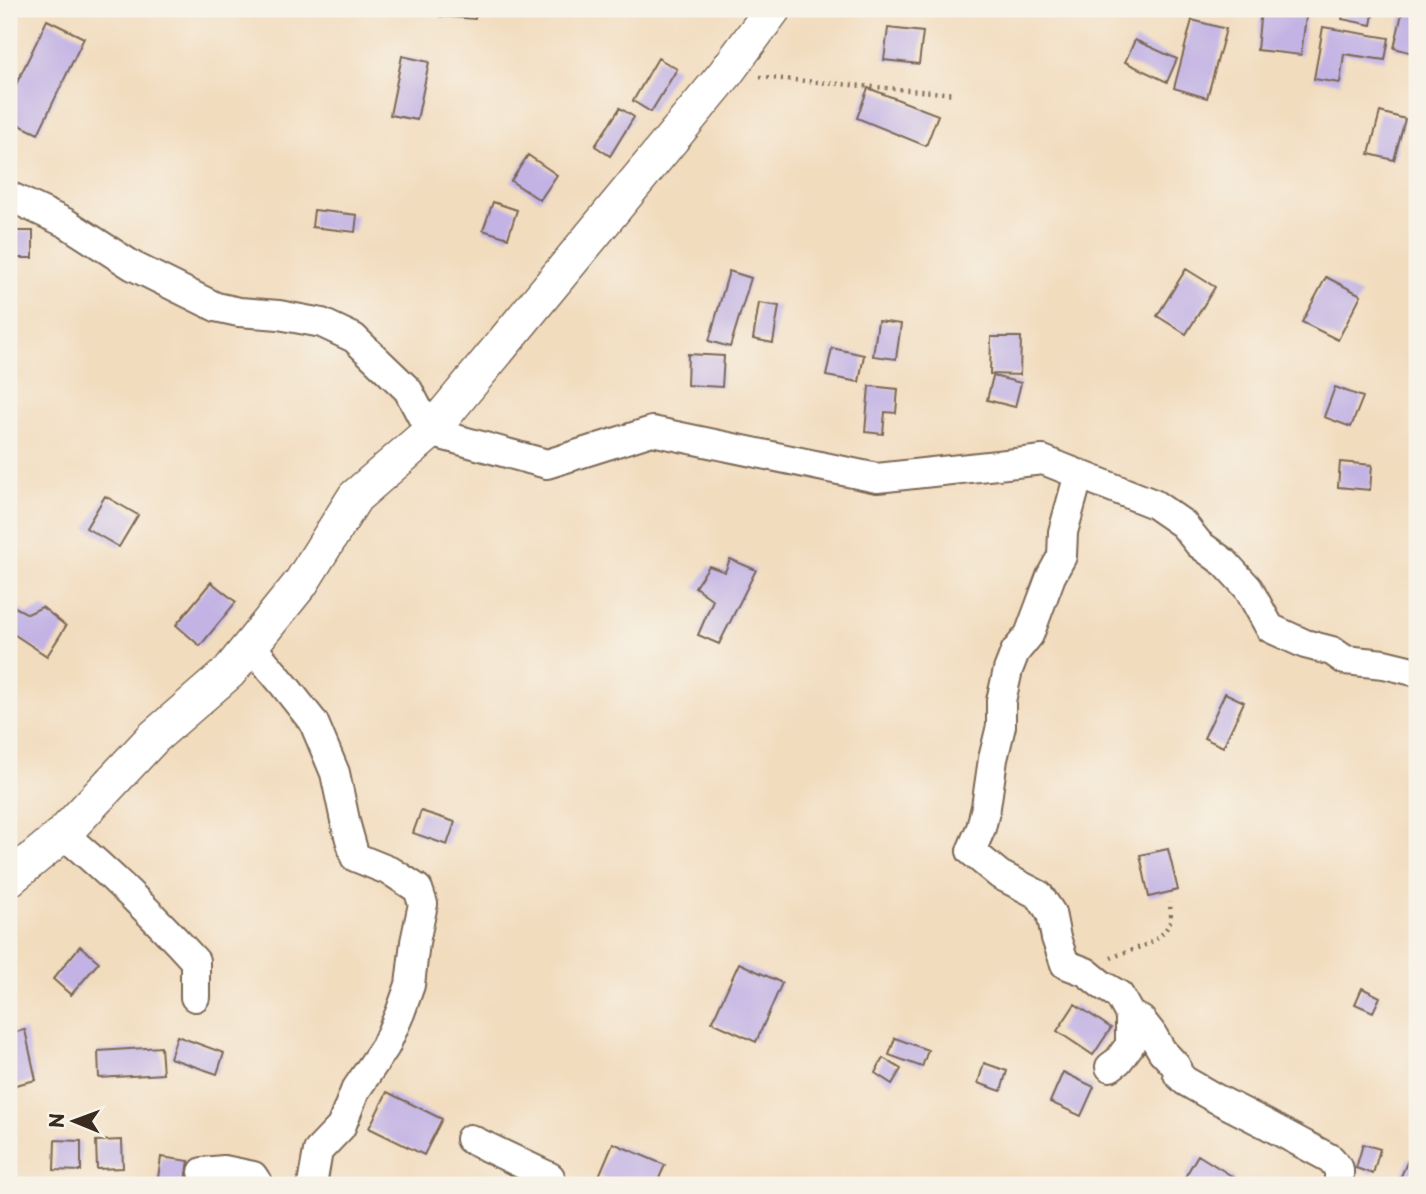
<svg xmlns="http://www.w3.org/2000/svg" width="1426" height="1194" viewBox="0 0 1426 1194" font-family="'Playpen Sans',sans-serif">
<rect width="100%" height="100%" fill="#f7f3e8"/>
<filter id="ink" filterUnits="userSpaceOnUse"><feTurbulence type="fractalNoise" baseFrequency=".0143" numOctaves="2"/><feDisplacementMap in="SourceGraphic" scale="14" xChannelSelector="R" yChannelSelector="G"/><feConvolveMatrix kernelMatrix="1 2 1 2 8 2 1 2 1" color-interpolation-filters="sRGB"/></filter>
<filter id="wash" filterUnits="userSpaceOnUse"><feTurbulence type="fractalNoise" baseFrequency=".00686" numOctaves="4" result="noise"/><feDisplacementMap in="SourceGraphic" scale="28" xChannelSelector="R" yChannelSelector="G"/><feGaussianBlur stdDeviation="1.57" result="paint"/><feColorMatrix in="noise" values="0 0 0 0 0 0 0 0 0 0 0 0 0 0 0 0 0 1.4 0 .05"/><feComposite in="paint" operator="in"/></filter>
<g filter="url(#wash)">
<rect width="100%" height="100%" fill="#f2dcbe"/>
<g id="blocks">
<path fill="#c2b3e4" d="M 441,9 L 476,9 L 475,19 L 440,16 Z
M 1261,9 L 1307,9 L 1301,55 L 1257,50 Z
M 1345,9 L 1374,9 L 1371,25 L 1342,19 Z
M 1403,9 L 1417,9 L 1417,54 L 1394,48 Z
M 47,20 L 84,38 L 38,134 L 9,120 L 9,99 Z
M 1192,20 L 1226,29 L 1207,98 L 1174,88 Z
M 1323,27 L 1389,38 L 1385,60 L 1344,54 L 1340,83 L 1314,79 Z
M 888,28 L 923,32 L 919,64 L 884,60 Z
M 1135,40 L 1177,59 L 1167,82 L 1125,62 Z
M 402,56 L 429,62 L 417,120 L 390,115 Z
M 658,58 L 677,69 L 651,112 L 633,101 Z
M 868,88 L 938,115 L 926,146 L 857,118 Z
M 620,108 L 634,117 L 610,156 L 595,146 Z
M 1380,112 L 1405,119 L 1394,160 L 1369,154 Z
M 528,155 L 557,175 L 540,200 L 511,181 Z
M 493,202 L 517,210 L 508,238 L 483,230 Z
M 314,210 L 357,215 L 355,232 L 312,227 Z
M 9,231 L 33,231 L 33,258 L 9,258 Z
M 1186,269 L 1215,287 L 1186,334 L 1157,316 Z
M 729,271 L 751,278 L 730,347 L 709,341 Z
M 1326,277 L 1361,295 L 1338,340 L 1302,322 Z
M 759,303 L 779,306 L 773,343 L 753,339 Z
M 878,321 L 901,324 L 896,359 L 873,356 Z
M 991,337 L 1021,337 L 1020,375 L 990,374 Z
M 832,348 L 864,355 L 859,382 L 826,376 Z
M 688,354 L 724,356 L 722,387 L 687,385 Z
M 993,376 L 1021,383 L 1015,407 L 987,400 Z
M 869,386 L 898,389 L 896,413 L 885,412 L 883,434 L 865,432 Z
M 1335,387 L 1363,397 L 1351,427 L 1324,417 Z
M 1340,462 L 1372,465 L 1370,490 L 1338,487 Z
M 105,496 L 138,515 L 119,547 L 86,528 Z
M 730,559 L 756,570 L 719,644 L 698,635 L 713,600 L 695,587 L 709,566 L 725,572 Z
M 211,582 L 236,602 L 200,646 L 176,625 Z
M 9,604 L 28,614 L 42,607 L 66,626 L 47,656 L 9,631 Z
M 1225,693 L 1244,702 L 1223,747 L 1204,738 Z
M 421,811 L 455,822 L 447,845 L 413,833 Z
M 1168,849 L 1178,890 L 1149,897 L 1140,855 Z
M 80,946 L 99,962 L 71,995 L 53,979 Z
M 739,963 L 782,983 L 756,1042 L 712,1022 Z
M 1362,988 L 1380,997 L 1373,1012 L 1355,1004 Z
M 1075,1004 L 1111,1028 L 1093,1055 L 1057,1031 Z
M 25,1030 L 36,1080 L 11,1086 L 9,1075 L 9,1033 Z
M 177,1036 L 224,1053 L 217,1074 L 170,1058 Z
M 895,1038 L 928,1050 L 922,1067 L 889,1055 Z
M 161,1047 L 163,1074 L 99,1078 L 98,1051 Z
M 883,1058 L 901,1069 L 892,1084 L 875,1073 Z
M 984,1063 L 1007,1071 L 1001,1091 L 978,1083 Z
M 1063,1072 L 1094,1087 L 1081,1116 L 1050,1102 Z
M 387,1092 L 442,1119 L 424,1155 L 369,1128 Z
M 55,1140 L 81,1141 L 81,1171 L 54,1170 Z
M 122,1140 L 123,1168 L 97,1169 L 96,1141 Z
M 613,1143 L 665,1165 L 656,1185 L 621,1185 L 599,1176 Z
M 1363,1144 L 1380,1149 L 1373,1174 L 1356,1168 Z
M 1198,1155 L 1235,1178 L 1231,1185 L 1198,1185 L 1185,1177 Z
M 161,1157 L 189,1161 L 185,1185 L 157,1185 Z
M 1409,1158 L 1417,1162 L 1417,1185 L 1397,1185 Z"/>
</g>
</g>
<g filter="url(#ink)">
<use href="#blocks" fill-opacity="0" stroke="#7b6856" stroke-width="2"/>
<g fill="none" stroke-linecap="round" stroke-linejoin="round">
<g stroke="#7b6856" stroke-width="32">
<path id="minor" d="M 9,196 L 66,223 L 133,266 L 216,307 L 239,312 L 279,315 L 322,323 L 354,338 L 408,390 L 430,432 L 547,464 L 652,431 L 877,478 L 1043,460 L 1154,504 L 1183,524 L 1199,544 L 1225,563 L 1248,588 L 1270,628 L 1305,644 L 1332,651 L 1345,660 L 1384,664 L 1417,672
M 1079,474 L 1063,532 L 1062,556 L 1051,576 L 1029,635 L 1015,652 L 1008,670 L 1001,701 L 1001,726 L 993,759 L 986,807 L 981,828 L 971,851 L 1000,875 L 1039,895 L 1051,913 L 1056,938 L 1065,964 L 1086,972 L 1102,985 L 1119,995 L 1130,1015 L 1130,1045 L 1118,1061 L 1110,1067
M 251,646 L 284,685 L 314,723 L 335,773 L 346,825 L 355,857 L 392,872 L 418,889 L 423,904 L 415,942 L 410,985 L 400,1013 L 385,1047 L 355,1091 L 341,1127 L 318,1151 L 312,1185
M 63,834 C 110,873 154,916 195,961 L 195,997
M 1130,1015 L 1141,1020 L 1152,1034 L 1162,1051 L 1176,1066 L 1178,1074 L 1185,1081 L 1213,1097 L 1266,1124 L 1331,1159 L 1339,1169 L 1339,1185
M 470,1139 L 550,1177 L 552,1185
M 203,1172 L 224,1170 L 253,1176 L 259,1185"/>
</g>
<g stroke="#7b6856" stroke-width="38">
<path id="major" d="M 9,879 L 63,834 L 154,737 L 229,672 L 301,583 L 355,497 L 430,432 L 725,74 L 773,9"/>
</g>
<path stroke="#7b6856" stroke-width="4.5" stroke-dasharray="2 5" stroke-linecap="butt" d="M 760,77 L 955,94
M 1111,958 C 1130,949 1158,946 1169,924 C 1172,919 1170,909 1170,902"/>
<use href="#minor" stroke="#fff" stroke-width="28"/>
<use href="#major" stroke="#fff" stroke-width="35"/>
</g>
</g>
<rect width="1426" height="1194" fill="none" stroke="#f7f3e8" stroke-width="35"/>
<g transform="translate(74 1121) rotate(271)" stroke="#f7f3e8" stroke-width="5" paint-order="stroke">
<path d="M0-5L12 26L0 18L-12 26Z" fill="#3b2a1e"/>
<text y="-10" font-size="19" font-weight="bold" text-anchor="middle" fill="#3b2a1e">N</text>
</g>
</svg>
